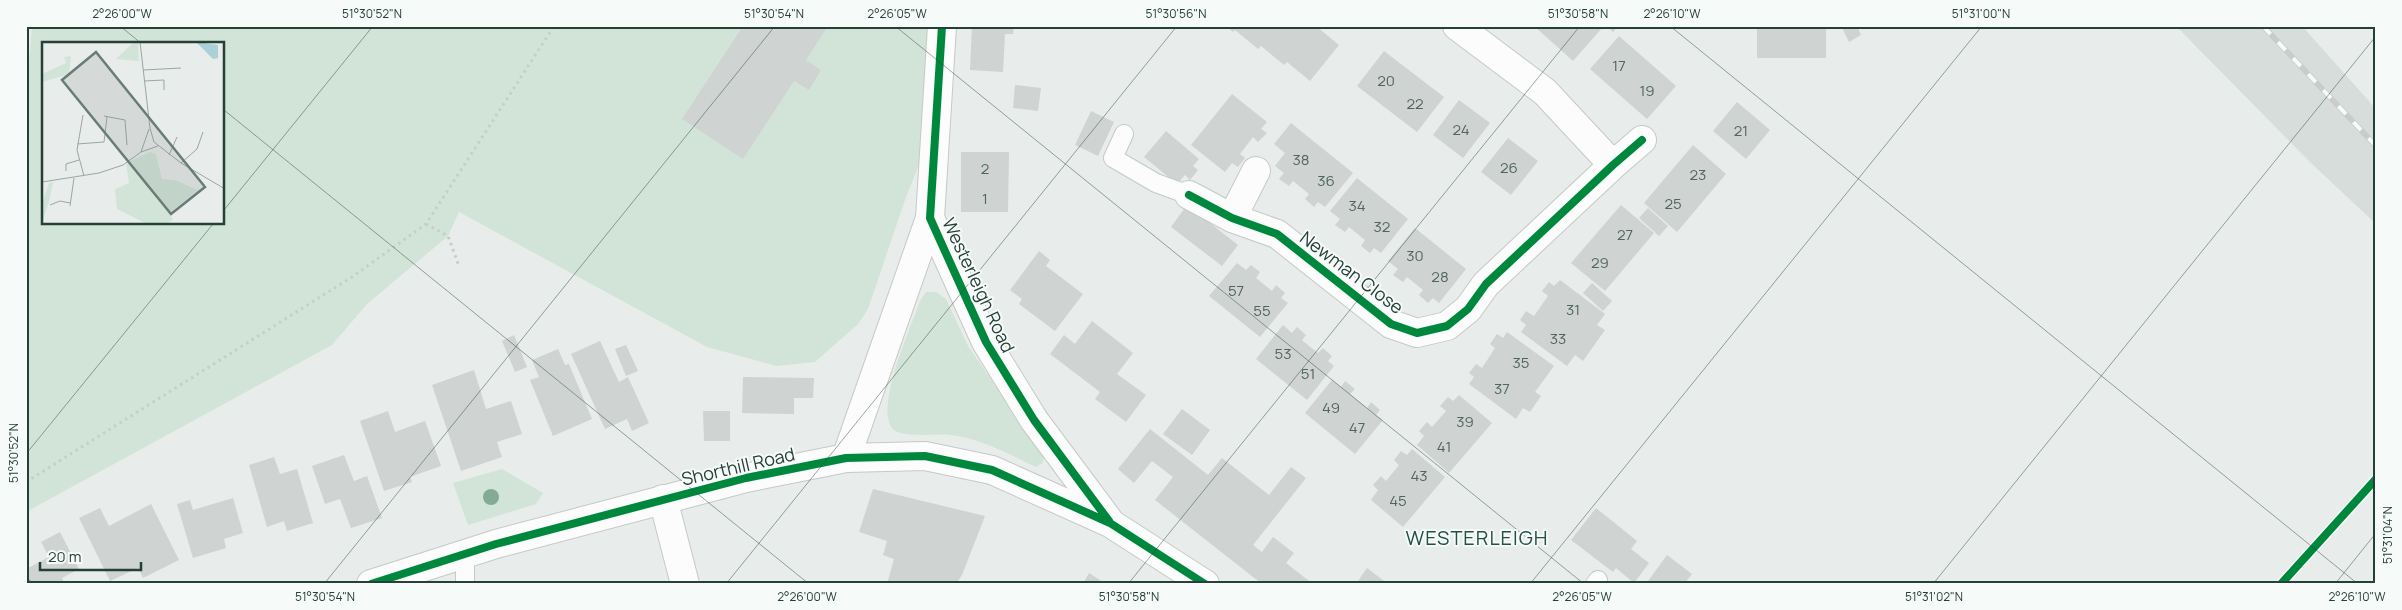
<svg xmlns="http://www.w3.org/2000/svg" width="2402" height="610" viewBox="0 0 2402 610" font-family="Manrope,sans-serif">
<rect width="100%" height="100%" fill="#e8ecea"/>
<path fill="#d6ddda" d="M 2176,26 L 2302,26 L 2376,109 L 2376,224 L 2311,163 Z"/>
<path fill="#d2e4d8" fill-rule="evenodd" d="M 32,26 L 938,26 L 927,145 L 906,197 L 868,309 L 858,324 L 815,362 L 777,366 L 707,347 L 459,212 L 448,236 L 367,304 L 332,345 L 26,512 L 26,98 ZM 44,44 L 224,44 L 224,224 L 44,224 Z
M 926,292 L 936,292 L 946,299 L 968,346 L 1044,456 L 1043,463 L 1036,467 C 1009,454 982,439 951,435 C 938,433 899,439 892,428 C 875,405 911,328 920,301 Z
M 502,469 L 543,493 L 536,504 L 468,525 L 453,483 Z"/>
<path fill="#cfd3d2" d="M 743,26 L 828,26 L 806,60 L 821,70 L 809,90 L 794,81 L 743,159 L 682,119 Z
M 972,26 L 1014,26 L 1013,34 L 1005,34 L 1003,72 L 970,70 Z
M 1226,26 L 1310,26 L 1313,29 L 1316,26 L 1339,45 L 1310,81 L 1287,62 L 1284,65 L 1261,46 L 1258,49 L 1235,30 L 1233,32 Z
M 1534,26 L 1600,26 L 1602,28 L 1573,61 Z
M 1607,26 L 1618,26 L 1613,32 Z
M 1757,26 L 1826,26 L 1826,58 L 1757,58 Z
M 1841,26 L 1857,26 L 1861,35 L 1849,42 Z
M 1619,36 L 1676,86 L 1647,119 L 1590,69 Z
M 1384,51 L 1444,97 L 1417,132 L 1357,86 Z
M 1015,85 L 1041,88 L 1038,111 L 1013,108 Z
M 1232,94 L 1267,122 L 1261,129 L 1267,133 L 1258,142 L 1253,137 L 1240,154 L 1245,158 L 1238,167 L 1232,163 L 1225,172 L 1191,145 Z
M 1459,100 L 1490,123 L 1463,158 L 1433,135 Z
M 1737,102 L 1770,130 L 1746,159 L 1713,131 Z
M 1091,111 L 1114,122 L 1098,156 L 1075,145 Z
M 1291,123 L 1353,173 L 1325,207 L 1318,202 L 1314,207 L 1305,199 L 1309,194 L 1293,181 L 1289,186 L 1279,179 L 1284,173 L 1275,166 L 1285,153 L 1274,144 Z
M 1166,131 L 1199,159 L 1193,166 L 1198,170 L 1190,180 L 1185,175 L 1177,184 L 1144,157 Z
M 1508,138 L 1538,161 L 1511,195 L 1481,172 Z
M 1693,145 L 1726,174 L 1677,232 L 1644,203 Z
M 961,152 L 1009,152 L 1008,212 L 961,212 Z
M 1357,178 L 1408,219 L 1381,253 L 1374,248 L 1370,253 L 1361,246 L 1365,240 L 1349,227 L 1345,232 L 1335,225 L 1340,219 L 1330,211 Z
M 1187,205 L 1238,245 L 1222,266 L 1171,227 Z
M 1621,205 L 1654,233 L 1605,291 L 1571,263 Z
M 1648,208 L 1668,226 L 1659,236 L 1639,218 Z
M 1415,228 L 1466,269 L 1439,303 L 1433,298 L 1428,303 L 1419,295 L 1423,290 L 1407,277 L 1403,282 L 1393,275 L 1398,269 L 1388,261 Z
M 1039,251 L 1050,260 L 1046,266 L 1083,294 L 1055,331 L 1019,304 L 1022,299 L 1010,290 Z
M 1237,263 L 1246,270 L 1251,265 L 1260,272 L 1256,278 L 1272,291 L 1276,285 L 1285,293 L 1281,298 L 1288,303 L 1260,337 L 1209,296 Z
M 1560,280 L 1605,314 L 1597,325 L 1605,330 L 1583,361 L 1575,355 L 1567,366 L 1521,332 L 1526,325 L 1520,320 L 1526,311 L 1534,316 L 1548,296 L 1542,291 L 1549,282 L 1554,286 Z
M 1592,283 L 1612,301 L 1603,311 L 1583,293 Z
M 1092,321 L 1133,353 L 1117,374 L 1146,395 L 1126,422 L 1095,399 L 1100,392 L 1050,354 L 1064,335 L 1075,344 Z
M 1283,325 L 1292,333 L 1297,327 L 1306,335 L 1302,340 L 1309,346 L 1318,353 L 1323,348 L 1332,356 L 1328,361 L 1334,366 L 1307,400 L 1256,359 Z
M 1507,332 L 1554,366 L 1535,392 L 1541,396 L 1530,412 L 1523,408 L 1516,419 L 1469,384 L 1474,377 L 1469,373 L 1476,364 L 1482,368 L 1495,348 L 1490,344 L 1497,334 L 1503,338 Z
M 514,335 L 527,367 L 515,372 L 502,341 Z
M 600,341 L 619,382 L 628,377 L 649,423 L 632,431 L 627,419 L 605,429 L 571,354 Z
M 626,345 L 638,371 L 626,376 L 615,349 Z
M 558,349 L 565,365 L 569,364 L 592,419 L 553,436 L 530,380 L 539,377 L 532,360 Z
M 474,370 L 486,409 L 511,401 L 522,434 L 497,442 L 502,457 L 461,471 L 432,385 Z
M 743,377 L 814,378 L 813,398 L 794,398 L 794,414 L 742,413 Z
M 1332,380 L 1341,387 L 1345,381 L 1355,389 L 1350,394 L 1367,408 L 1371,402 L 1380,410 L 1376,415 L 1383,420 L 1355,454 L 1305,413 Z
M 1459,395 L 1492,423 L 1449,473 L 1417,445 L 1424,436 L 1419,431 L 1427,422 L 1432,427 L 1446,411 L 1440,406 L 1448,397 L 1453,401 Z
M 1182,409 L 1210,430 L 1192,455 L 1163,434 Z
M 388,411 L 395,432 L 425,421 L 441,466 L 410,477 L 412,482 L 384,491 L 360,421 Z
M 703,411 L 730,411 L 730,441 L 704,441 Z
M 1150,429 L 1208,475 L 1222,458 L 1269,495 L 1291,467 L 1306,478 L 1253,545 L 1262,552 L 1273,537 L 1294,553 L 1286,563 L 1313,584 L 1262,584 L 1155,500 L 1173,477 L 1152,461 L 1134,483 L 1118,469 Z
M 1412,449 L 1445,477 L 1403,527 L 1371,500 L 1378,490 L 1373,485 L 1381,476 L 1386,481 L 1399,465 L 1394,460 L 1401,451 L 1407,455 Z
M 344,455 L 354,481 L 367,476 L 382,518 L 351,528 L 340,499 L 325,504 L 312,466 Z
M 274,457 L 280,474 L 297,469 L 313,523 L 287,531 L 284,521 L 267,527 L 249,465 Z
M 873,489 L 985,516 L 962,575 L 956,584 L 887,584 L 894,559 L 883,555 L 887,541 L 859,532 Z
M 233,498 L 243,533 L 224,539 L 226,548 L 193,558 L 177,504 L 190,500 L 193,510 Z
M 151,504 L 179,560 L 143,578 L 138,568 L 110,581 L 79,518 L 100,508 L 109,526 Z
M 1596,508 L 1637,541 L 1631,549 L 1649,563 L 1634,583 L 1616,568 L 1613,572 L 1571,540 Z
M 60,532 L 79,569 L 62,578 L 65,584 L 26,584 L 26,569 L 49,557 L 41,542 Z
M 1667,555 L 1692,574 L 1684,584 L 1646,584 Z
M 1367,568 L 1388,584 L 1356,584 Z
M 1089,573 L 1106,584 L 1083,584 Z"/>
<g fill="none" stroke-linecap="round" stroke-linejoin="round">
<g stroke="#c5c9c7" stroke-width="20">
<path id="service" d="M 1124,134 L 1113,158 L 1156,183 L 1189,195
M 465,553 L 465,584
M 1595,584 L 1598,580"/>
</g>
<g stroke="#c5c9c7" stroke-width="30">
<path id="minor" d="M 1457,26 L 1545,92 L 1613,165
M 1189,195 L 1232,218 L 1277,234 L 1391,324 L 1417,333 L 1447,326 L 1468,309 L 1486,284 L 1613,165 L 1642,140
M 1232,218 L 1256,171
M 846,458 L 930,218
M 663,499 L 685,584"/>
</g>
<g stroke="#c5c9c7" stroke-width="30">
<path id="tertiary" d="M 942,26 L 930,218 L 986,342 L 1034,420 L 1110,522
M 371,584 L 496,544 L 746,478 L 846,458 L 925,456 L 992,470 L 1110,523 L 1205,584"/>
</g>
<path stroke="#c6cecc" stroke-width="3" stroke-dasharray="2.5 4" stroke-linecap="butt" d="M 426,224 L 448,236 L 459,266
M 26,482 L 352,277 L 426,224 L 554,26"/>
<use href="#service" stroke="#fcfcfc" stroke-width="18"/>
<use href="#minor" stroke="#fcfcfc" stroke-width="28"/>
<use href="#tertiary" stroke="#fcfcfc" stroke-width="28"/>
<g stroke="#c9cccb" stroke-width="5.5">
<path id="rail" d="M 2263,26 L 2376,146"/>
</g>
<use href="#rail" stroke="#f6faf8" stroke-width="4" stroke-dasharray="11" stroke-linecap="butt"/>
<g stroke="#f6faf8" stroke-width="11">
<path id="cycleway" d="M 942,26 L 930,218 L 986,342 L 1034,420 L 1109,521
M 1189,195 L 1232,218 L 1277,234 L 1391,324 L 1417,333 L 1447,326 L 1468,309 L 1486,284 L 1613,165 L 1642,140
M 371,584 L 496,544 L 746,478 L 846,458 L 925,456 L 992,470 L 1110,523 L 1205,584
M 2281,584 L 2376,479"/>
</g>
<use href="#cycleway" stroke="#00873e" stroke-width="8"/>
</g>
<circle fill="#83ab94" cx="491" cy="497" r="8"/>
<path fill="none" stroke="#253f39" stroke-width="1" stroke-opacity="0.45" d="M 120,26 L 142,44M 895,26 L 1584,584M 1670,26 L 2358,584M 224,110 L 809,584M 224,210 L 373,26M 26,454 L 213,224M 26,577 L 34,584M 324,584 L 775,26M 726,584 L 1177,26M 1128,584 L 1580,26M 1530,584 L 1982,26M 1933,584 L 2376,36M 2335,584 L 2376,533"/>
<g text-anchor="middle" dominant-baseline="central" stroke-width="4" stroke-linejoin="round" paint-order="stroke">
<g font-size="15" fill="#506560">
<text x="1619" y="65">17</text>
<text x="1386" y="80">20</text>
<text x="1647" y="90">19</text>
<text x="1415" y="103">22</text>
<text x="1461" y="129">24</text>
<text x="1741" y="130">21</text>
<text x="1301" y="159">38</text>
<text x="1509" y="167">26</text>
<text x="985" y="168">2</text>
<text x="1698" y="174">23</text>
<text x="1326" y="180">36</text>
<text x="985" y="198">1</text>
<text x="1673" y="203">25</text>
<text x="1357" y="205">34</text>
<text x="1382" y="226">32</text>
<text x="1625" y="234">27</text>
<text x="1415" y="255">30</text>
<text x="1600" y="262">29</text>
<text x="1440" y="276">28</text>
<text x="1236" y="290">57</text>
<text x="1573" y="309">31</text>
<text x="1262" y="310">55</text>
<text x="1558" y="338">33</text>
<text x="1283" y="353">53</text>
<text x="1521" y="362">35</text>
<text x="1308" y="373">51</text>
<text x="1502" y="388">37</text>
<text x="1331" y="407">49</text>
<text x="1465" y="421">39</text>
<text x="1357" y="427">47</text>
<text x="1444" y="446">41</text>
<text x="1419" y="475">43</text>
<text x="1398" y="500">45</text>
</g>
<g font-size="18" fill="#253f39" stroke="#f6faf8">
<text transform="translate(1352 272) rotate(37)">Newman Close</text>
<text transform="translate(979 285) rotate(65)">Westerleigh Road</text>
<text transform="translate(738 466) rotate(-13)">Shorthill Road</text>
</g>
<g font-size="20" letter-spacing="1" fill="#225146" stroke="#f6faf8">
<text x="1477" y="537">WESTERLEIGH</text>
</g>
</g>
<g transform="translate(42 42)">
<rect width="182" height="182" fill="#e8ecea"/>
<path d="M 92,0 L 96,0 L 97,19 L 74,17 ZM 29,14 L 27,32 L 0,40 L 0,32 L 24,21 L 22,15 ZM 108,110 L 114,112 L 120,137 L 133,138 L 156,148 L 127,171 L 131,178 L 123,182 L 105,182 L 75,167 L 73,147 L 87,141 L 84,121 ZM 11,140 L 7,160 L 0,180 L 0,162 L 7,141 Z" fill="#d2e4d8"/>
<path d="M 154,0 L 176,3 L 176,16 L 171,17 Z" fill="#abd0d7"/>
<path fill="none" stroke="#9aa7a3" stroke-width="1" d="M 98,0 L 108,86 L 112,100 L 139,121 L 183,147M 101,28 L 139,26M 102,39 L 122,38 L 122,48M 41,73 L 35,108 L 42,134M 62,74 L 83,78 L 85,103M 35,102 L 62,100 L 65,75M 99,110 L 116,104M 127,113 L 135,95M 139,121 L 155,107 L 161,90M 24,129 L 24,122 L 37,118M 0,140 L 57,131 L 81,123 L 99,110 L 107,87M 8,163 L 18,159 L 28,161M 28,164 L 32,136"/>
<path fill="#697c77" fill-opacity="0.15" stroke="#697c77" stroke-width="2.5" d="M 54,10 L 163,145 L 129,172 L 20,38 Z"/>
<rect width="182" height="182" fill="none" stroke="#253f39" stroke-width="2.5"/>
</g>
<rect width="2402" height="610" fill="none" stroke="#f6faf8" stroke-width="55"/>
<path d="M40 562v8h101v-8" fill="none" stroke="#253f39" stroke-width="2.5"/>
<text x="48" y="562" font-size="15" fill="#253f39" stroke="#f6faf8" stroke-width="4" paint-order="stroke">20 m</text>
<rect x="28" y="28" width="2346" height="554" fill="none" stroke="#253f39" stroke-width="2"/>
<g font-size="12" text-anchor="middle" fill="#253f39">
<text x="122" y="18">2°26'00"W</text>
<text x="372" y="18">51°30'52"N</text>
<text x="774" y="18">51°30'54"N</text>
<text x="897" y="18">2°26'05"W</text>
<text x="1176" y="18">51°30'56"N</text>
<text x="1578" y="18">51°30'58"N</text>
<text x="1672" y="18">2°26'10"W</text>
<text x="1981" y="18">51°31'00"N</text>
<text transform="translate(14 453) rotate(-90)" y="4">51°30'52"N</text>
<text transform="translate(2388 535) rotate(-90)" y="4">51°31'04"N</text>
<text x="325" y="601">51°30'54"N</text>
<text x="807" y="601">2°26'00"W</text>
<text x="1129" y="601">51°30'58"N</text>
<text x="1582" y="601">2°26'05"W</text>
<text x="1934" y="601">51°31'02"N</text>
<text x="2357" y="601">2°26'10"W</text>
</g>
</svg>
